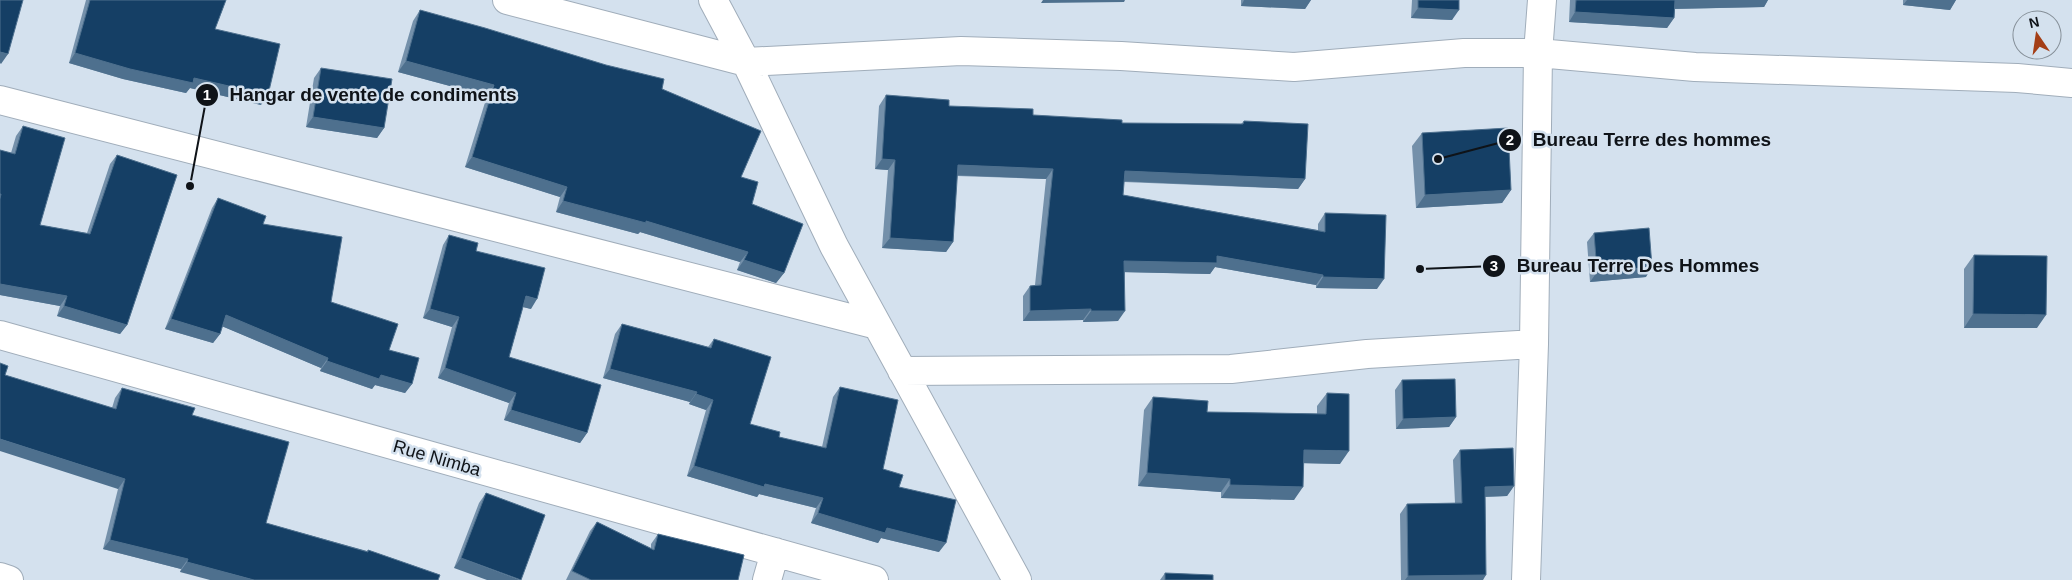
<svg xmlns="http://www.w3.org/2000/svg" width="2072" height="580" viewBox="0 0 2072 580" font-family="Arial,sans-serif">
<rect width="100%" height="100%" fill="#d4e1ee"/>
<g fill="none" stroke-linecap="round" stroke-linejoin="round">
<g stroke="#a0adba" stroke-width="30">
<path id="minor" d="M 507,0 L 746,62 L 961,51 L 1121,56 L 1294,67 L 1464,53 L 1538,53 L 1695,67 L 2017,78 L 2072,83
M 713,0 L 746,62 L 834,246 L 1017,580
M 0,100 L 877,325
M 0,335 L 874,580
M 902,371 L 1231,369 L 1367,354 L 1534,344
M 0,577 L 9,580
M 767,580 L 775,552
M 1526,580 L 1534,344 L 1538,53 L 1542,0"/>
</g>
<use href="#minor" stroke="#fff" stroke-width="28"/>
</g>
<path fill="#7490aa" d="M 86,0 L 226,0 L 215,29 L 261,105 L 190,88 L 186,93 L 123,79 L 69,63 Z
M 1241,0 L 1311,0 L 1305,9 L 1241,6 Z
M 1412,0 L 1459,0 L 1452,20 L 1411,18 Z
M 1570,0 L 1768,0 L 1764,7 L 1675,9 L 1674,18 L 1667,28 L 1569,22 Z
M 1903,0 L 1956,0 L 1950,10 L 1903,5 Z
M 420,10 L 662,89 L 741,177 L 752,204 L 784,273 L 776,283 L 737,270 L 740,262 L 640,232 L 638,234 L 556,212 L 560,197 L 465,167 L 487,96 L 398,72 L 413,21 Z
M 321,68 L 384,128 L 377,138 L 306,127 L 314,78 Z
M 886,95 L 949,106 L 1033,115 L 1122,123 L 1241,124 L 1244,121 L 1305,179 L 1298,189 L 1124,182 L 1123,195 L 1318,230 L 1318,224 L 1325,213 L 1377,289 L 1316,288 L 1316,285 L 1215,267 L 1210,274 L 1125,272 L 1118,321 L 1083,322 L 1083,320 L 1023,321 L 1023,296 L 1030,286 L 1035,285 L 1046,179 L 957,176 L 953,242 L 946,252 L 882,248 L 888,170 L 875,169 L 879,106 Z
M 23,126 L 40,225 L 87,233 L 110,164 L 117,155 L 127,325 L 120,334 L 57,316 L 60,306 L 0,295 L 0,150 L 11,153 L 16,136 Z
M 1422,133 L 1511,190 L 1502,203 L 1416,208 L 1412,146 Z
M 218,198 L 263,224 L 331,302 L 389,350 L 412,384 L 405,393 L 375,385 L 372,389 L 320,371 L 321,368 L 222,326 L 220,334 L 213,343 L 165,329 L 212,208 Z
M 1594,233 L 1646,277 L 1590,282 L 1587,242 Z
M 449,235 L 476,251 L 531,309 L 523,307 L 509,357 L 587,433 L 580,443 L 504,420 L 509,403 L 438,378 L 452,327 L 423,318 L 443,245 Z
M 1974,255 L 2037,328 L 1964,328 L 1964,269 Z
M 622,324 L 708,347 L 714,339 L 750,424 L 779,437 L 822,447 L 833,397 L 840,387 L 883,469 L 899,487 L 939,552 L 881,538 L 878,543 L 811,523 L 816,508 L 759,494 L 757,497 L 687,476 L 706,410 L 689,404 L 690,402 L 603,378 L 615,334 Z
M 5,375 L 112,408 L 115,398 L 122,388 L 192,415 L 266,523 L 367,551 L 368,550 L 440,575 L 180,572 L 181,569 L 103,549 L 118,489 Z
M 1402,380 L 1456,417 L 1449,427 L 1396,429 L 1395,390 Z
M 1327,393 L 1340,464 L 1304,463 L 1294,500 L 1221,498 L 1221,492 L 1138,486 L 1144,410 L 1153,397 L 1207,412 L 1317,414 L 1317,406 Z
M 1460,450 L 1514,486 L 1507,496 L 1485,497 L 1483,580 L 1401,580 L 1400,514 L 1407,504 L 1455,503 L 1453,460 Z
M 486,493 L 545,515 L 454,568 L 479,503 Z
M 597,522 L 651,548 L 651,544 L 658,534 L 738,580 L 566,580 L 590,531 Z
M 1165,573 L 1213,580 L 1160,580 Z"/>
<path fill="#4e708e" d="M 1043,0 L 1125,0 L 1124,2 L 1041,3 Z
M 1244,0 L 1311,0 L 1305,9 L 1241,6 Z
M 1674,0 L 1768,0 L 1764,7 L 1668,9 Z
M 1907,0 L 1956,0 L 1950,10 L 1903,5 Z
M 1418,8 L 1459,10 L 1452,20 L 1411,18 Z
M 1575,12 L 1674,18 L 1667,28 L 1569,22 Z
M 0,52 L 8,54 L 1,64 L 0,63 Z
M 75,53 L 194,78 L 268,95 L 261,105 L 190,88 L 186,93 L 123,79 L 69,63 Z
M 406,61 L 494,85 L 487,96 L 398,72 Z
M 313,117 L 384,128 L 377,138 L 306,127 Z
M 472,157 L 567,187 L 560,197 L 465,167 Z
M 882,159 L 895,160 L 888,170 L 875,169 Z
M 958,165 L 1053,169 L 1046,179 L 951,175 Z
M 1125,171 L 1305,179 L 1298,189 L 1118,181 Z
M 1511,190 L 1502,203 L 1416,208 L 1425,195 Z
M 563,201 L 646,221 L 748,252 L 740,262 L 640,232 L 638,234 L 556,212 Z
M 890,238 L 953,242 L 946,252 L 882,248 Z
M 1217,256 L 1323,275 L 1316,285 L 1215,267 L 1210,274 L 1117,272 L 1124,261 Z
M 744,260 L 784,273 L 776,283 L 737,270 Z
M 1652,267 L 1646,277 L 1590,282 L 1597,272 Z
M 1323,277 L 1384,279 L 1377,289 L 1316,288 Z
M 0,284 L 67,296 L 60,306 L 0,295 Z
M 526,296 L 537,299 L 531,309 L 519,306 Z
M 64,306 L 127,325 L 120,334 L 57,316 Z
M 430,309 L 459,317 L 452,327 L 423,318 Z
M 1091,309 L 1083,320 L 1023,321 L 1030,311 Z
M 1091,311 L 1125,311 L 1118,321 L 1083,322 Z
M 1973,314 L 2046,315 L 2037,328 L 1964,328 Z
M 226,315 L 328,358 L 321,368 L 219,325 Z
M 171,319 L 220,334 L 213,343 L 165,329 Z
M 327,361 L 381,375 L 412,384 L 405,393 L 375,385 L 372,389 L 320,371 Z
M 445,368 L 516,393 L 509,403 L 438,378 Z
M 610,369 L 697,392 L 690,402 L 603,378 Z
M 696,394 L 713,400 L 706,410 L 689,404 Z
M 511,410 L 587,433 L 580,443 L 504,420 Z
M 1456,417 L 1449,427 L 1396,429 L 1403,419 Z
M 0,439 L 125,479 L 118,489 L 0,451 Z
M 1304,450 L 1349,451 L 1340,464 L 1295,463 Z
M 694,466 L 765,484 L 823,498 L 816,508 L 759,494 L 757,497 L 687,476 Z
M 1147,473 L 1230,479 L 1221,492 L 1138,486 Z
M 1230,485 L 1303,487 L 1294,500 L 1221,498 Z
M 1514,486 L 1507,496 L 1478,497 L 1485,487 Z
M 818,513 L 887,528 L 946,543 L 939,552 L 881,538 L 878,543 L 811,523 Z
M 110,540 L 188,559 L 181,569 L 103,549 Z
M 461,558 L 520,580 L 487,580 L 454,568 Z
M 187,562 L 254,580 L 210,580 L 180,572 Z
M 1486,575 L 1483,580 L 1405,580 L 1408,576 Z"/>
<path fill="#153f65" stroke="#4e708e" d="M 0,0 L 23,0 L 8,54 L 0,52 Z
M 90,0 L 226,0 L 215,29 L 280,44 L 268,95 L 194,78 L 193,83 L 130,69 L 75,53 Z
M 1418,0 L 1459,0 L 1459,10 L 1418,8 Z
M 1576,0 L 1675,0 L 1674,18 L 1575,12 Z
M 420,10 L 485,28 L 606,65 L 664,79 L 662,89 L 761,131 L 741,177 L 758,182 L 752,204 L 803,224 L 784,273 L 744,260 L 748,252 L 646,221 L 646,223 L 563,201 L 567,187 L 472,157 L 494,85 L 406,61 Z
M 321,68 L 392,79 L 384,128 L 313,117 Z
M 886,95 L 949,100 L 949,106 L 1033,109 L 1033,115 L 1122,120 L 1122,123 L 1243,124 L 1244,121 L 1308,124 L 1305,179 L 1125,171 L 1123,195 L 1325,232 L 1325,213 L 1386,215 L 1384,279 L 1323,277 L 1323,275 L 1217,256 L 1217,263 L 1124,261 L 1125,311 L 1091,311 L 1091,309 L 1030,311 L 1030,286 L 1041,285 L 1053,169 L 958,165 L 953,242 L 890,238 L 895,160 L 882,159 Z
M 23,126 L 65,138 L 40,225 L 90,234 L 117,155 L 177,175 L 127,325 L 64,306 L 67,296 L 0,284 L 0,199 L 1,194 L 0,194 L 0,150 L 15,154 Z
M 1508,128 L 1511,190 L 1425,195 L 1422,133 Z
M 218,198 L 266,216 L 263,224 L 342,237 L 331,302 L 398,324 L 389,350 L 419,358 L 412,384 L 381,375 L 379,379 L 327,361 L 328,358 L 226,315 L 220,334 L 171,319 Z
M 1649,228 L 1652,267 L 1597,272 L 1594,233 Z
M 449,235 L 478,243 L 476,251 L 545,268 L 537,299 L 526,296 L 509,357 L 601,385 L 587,433 L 511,410 L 516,393 L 445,368 L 459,317 L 430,309 Z
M 1974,255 L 2047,256 L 2046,315 L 1973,314 Z
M 622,324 L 711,348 L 714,339 L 771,357 L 750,424 L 780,432 L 779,437 L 826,448 L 840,387 L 898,400 L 883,469 L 903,475 L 899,487 L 956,500 L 946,543 L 887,528 L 885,533 L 818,513 L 823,498 L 765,484 L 764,487 L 694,466 L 713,400 L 696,394 L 697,392 L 610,369 Z
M 0,363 L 8,366 L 5,375 L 116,409 L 122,388 L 195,408 L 192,415 L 289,442 L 266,523 L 368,552 L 368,550 L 440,575 L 438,580 L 254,580 L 187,562 L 188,559 L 110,540 L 125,479 L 0,439 Z
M 1455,379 L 1456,417 L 1403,419 L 1402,380 Z
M 1327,393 L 1349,394 L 1349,451 L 1304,450 L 1303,487 L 1230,485 L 1230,479 L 1147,473 L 1153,397 L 1208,401 L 1207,412 L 1326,414 Z
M 1513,448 L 1514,486 L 1485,487 L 1486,575 L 1408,576 L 1407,504 L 1462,503 L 1460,450 Z
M 486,493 L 545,515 L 521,580 L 461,558 Z
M 597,522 L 654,550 L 658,534 L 744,555 L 738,580 L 591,580 L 572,571 Z
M 1165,573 L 1213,575 L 1213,580 L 1165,580 Z"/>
<g text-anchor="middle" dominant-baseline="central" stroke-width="5" stroke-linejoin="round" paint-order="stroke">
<g font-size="18" fill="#0f1318" stroke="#d4e1ee">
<text transform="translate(437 458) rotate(16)">Rue Nimba</text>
</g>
</g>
<path fill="none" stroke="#0f1318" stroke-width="2" d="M190 186L207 95M1438 159L1510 140M1420 269L1494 266"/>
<g fill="#0f1318" stroke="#d4e1ee" stroke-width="2">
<circle cx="190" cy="186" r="5"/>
<circle cx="1438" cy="159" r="5"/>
<circle cx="1420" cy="269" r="5"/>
<circle cx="207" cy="95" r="12"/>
<circle cx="1510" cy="140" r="12"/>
<circle cx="1494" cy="266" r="12"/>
</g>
<g font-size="15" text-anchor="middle" font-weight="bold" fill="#fff">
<text x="207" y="100">1</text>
<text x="1510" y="145">2</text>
<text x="1494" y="271">3</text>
</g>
<g font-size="19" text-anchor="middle" font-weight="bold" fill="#0f1318" stroke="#d4e1ee" stroke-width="5" stroke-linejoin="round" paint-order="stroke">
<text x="373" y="101">Hangar de vente de condiments</text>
<text x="1652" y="146">Bureau Terre des hommes</text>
<text x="1638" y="272">Bureau Terre Des Hommes</text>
</g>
<g transform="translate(2037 35) rotate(347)"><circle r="24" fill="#d4e1ee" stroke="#858f98"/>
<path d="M0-4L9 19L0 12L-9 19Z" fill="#a43e16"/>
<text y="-8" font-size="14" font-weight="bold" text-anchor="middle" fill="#0f1318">N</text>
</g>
</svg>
